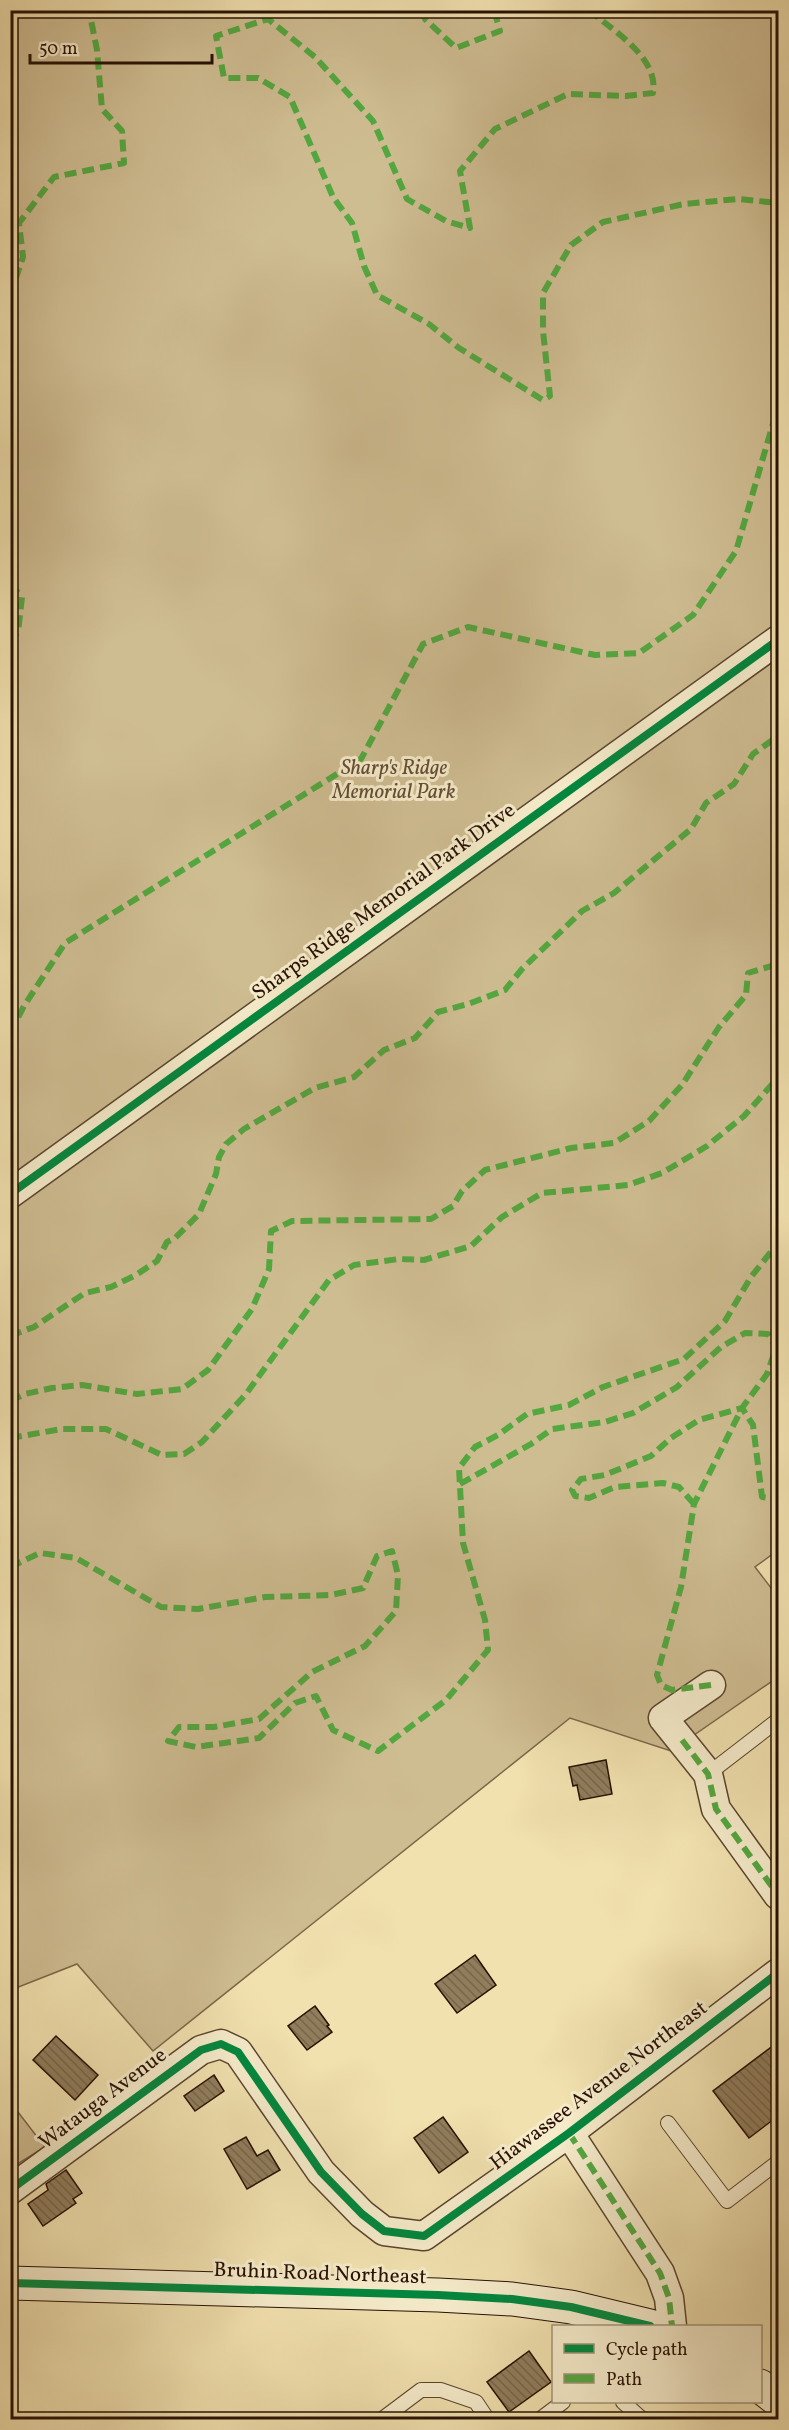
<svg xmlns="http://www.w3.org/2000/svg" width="789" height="2430" viewBox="0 0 789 2430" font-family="Vollkorn,serif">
<defs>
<pattern id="building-back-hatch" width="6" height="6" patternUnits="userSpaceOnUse" patternTransform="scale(1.5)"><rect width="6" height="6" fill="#907d5c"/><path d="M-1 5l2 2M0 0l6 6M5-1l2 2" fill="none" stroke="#76654a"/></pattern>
</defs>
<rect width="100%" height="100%" fill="#f1e1af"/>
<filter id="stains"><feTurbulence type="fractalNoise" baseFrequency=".00333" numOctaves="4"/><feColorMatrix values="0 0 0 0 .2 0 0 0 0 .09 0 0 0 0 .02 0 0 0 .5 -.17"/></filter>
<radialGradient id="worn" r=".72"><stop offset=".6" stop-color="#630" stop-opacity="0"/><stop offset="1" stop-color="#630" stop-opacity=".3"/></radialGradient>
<path fill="#cfbd92" stroke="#7b664a" stroke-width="1.5" d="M 11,11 L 778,11 L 778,1550 L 755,1567 L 778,1597 L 778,1677 L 671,1751 L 570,1718 L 153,2051 L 77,1964 L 11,1990 Z
M 11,2103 L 45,2147 L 11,2168 Z"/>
<path fill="url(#building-back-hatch)" stroke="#271003" stroke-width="1.5" d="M 606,1760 L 612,1794 L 580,1800 L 577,1785 L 573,1786 L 569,1767 Z
M 475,1955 L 496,1985 L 457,2013 L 435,1984 Z
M 315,2006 L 329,2025 L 327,2026 L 332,2032 L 307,2050 L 288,2026 Z
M 56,2036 L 98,2075 L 75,2100 L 33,2060 Z
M 778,2042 L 778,2116 L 749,2138 L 713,2091 Z
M 214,2075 L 224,2091 L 195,2111 L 184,2096 Z
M 443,2117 L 468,2152 L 439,2173 L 414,2138 Z
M 246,2137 L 257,2156 L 268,2150 L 280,2170 L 247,2189 L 224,2149 Z
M 66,2170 L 82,2193 L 73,2199 L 76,2203 L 43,2226 L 28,2204 L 48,2190 L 46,2184 Z
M 529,2351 L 551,2382 L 509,2412 L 487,2382 Z"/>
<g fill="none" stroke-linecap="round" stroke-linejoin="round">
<g stroke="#5a442e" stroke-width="16">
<path id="service" d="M 708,1774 L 778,1720
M 668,2123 L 727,2201 L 778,2162
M 623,2402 L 643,2420
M 381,2420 L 421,2390 L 441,2390 L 476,2402 L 488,2420
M 539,2420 L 563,2402"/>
</g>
<g stroke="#5a442e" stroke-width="31">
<path id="minor" d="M 10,1194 L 778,640
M 711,1685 L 663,1718 L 708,1774 L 716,1809 L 778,1895
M 569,2133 L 660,2273 L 669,2298 L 672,2326
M 10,2190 L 201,2050 L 221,2044 L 238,2052 L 321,2172 L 362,2214 L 384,2231 L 424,2236 L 569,2133 L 778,1973"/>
</g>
<g stroke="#271003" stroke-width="35">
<path id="secondary" d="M 10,2283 L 438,2295 L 512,2299 L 571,2307 L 650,2326
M 760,2386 L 778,2400"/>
</g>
<use href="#service" stroke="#f6eccb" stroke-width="14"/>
<use href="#minor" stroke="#f6eccb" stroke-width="28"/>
<use href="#secondary" stroke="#f6eccb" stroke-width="33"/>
<path stroke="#53a840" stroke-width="6" stroke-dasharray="12 6" stroke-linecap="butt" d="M 422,10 L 425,19 L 456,48 L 500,31 L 494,10
M 589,10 C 613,31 659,57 653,93 L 626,96 L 568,94 L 495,129 L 460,171 L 470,228 L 446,221 L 407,199 L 373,121 L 315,57 L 268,19 L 216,36 L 224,78 L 258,78 L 290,97 L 333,197 L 352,223 L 364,266 L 377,295 L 429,324 L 459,348 L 543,400 L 550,396 L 543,331 L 543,293 L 571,245 L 603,222 L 684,204 L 738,199 L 778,203
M 10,296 L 23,257 L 19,223 L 54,177 L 124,163 L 122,131 L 102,109 L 97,50 L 89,10
M 10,584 L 22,597 L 18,632 L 10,639
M 10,1033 L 24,1006 L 65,943 L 361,759 L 423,644 L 468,627 L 595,655 L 639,653 L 693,615 L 736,551 L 774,420 L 778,414
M 10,1336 L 34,1327 L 85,1293 L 111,1287 L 136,1275 L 157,1261 L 167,1242 L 175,1238 L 199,1214 L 216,1174 L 219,1157 L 226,1144 L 244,1129 L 315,1088 L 354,1077 L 384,1050 L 415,1038 L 438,1012 L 468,1004 L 505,990 L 522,969 L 582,911 L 614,893 L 691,829 L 706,803 L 734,784 L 753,754 L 778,736
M 10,1401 L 25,1394 L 52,1388 L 82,1385 L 137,1394 L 182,1389 L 208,1370 L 252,1309 L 269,1269 L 271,1231 L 292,1221 L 431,1219 L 453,1206 L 462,1191 L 485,1170 L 571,1148 L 614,1143 L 649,1121 L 682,1085 L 719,1027 L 746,995 L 748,973 L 778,964
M 10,1438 L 62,1429 L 106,1429 L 162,1455 L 184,1454 L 202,1442 L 246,1394 L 329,1280 L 354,1265 L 399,1259 L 424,1260 L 471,1246 L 502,1217 L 542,1193 L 628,1185 L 662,1173 L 707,1146 L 744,1116 L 775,1081 L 778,1074
M 460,1484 L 531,1444 L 552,1429 L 605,1422 L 633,1413 L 677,1387 L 721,1347 L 745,1333 L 768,1334 L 778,1351
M 694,1504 L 679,1487 L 663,1483 L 615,1487 L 589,1498 L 575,1496 L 572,1490 L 581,1479 L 605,1475 L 651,1456 L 671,1438 L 699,1420 L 742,1408 L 753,1425 L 762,1497 L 778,1499
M 10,1567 L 40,1553 L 76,1558 L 161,1607 L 198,1609 L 265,1597 L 331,1595 L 363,1588 L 377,1556 L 392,1551 L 398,1575 L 396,1611 L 365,1646 L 312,1672 L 259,1719 L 214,1727 L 179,1727 L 168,1741 L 196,1747 L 259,1738 L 295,1703 L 316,1696 L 333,1730 L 378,1751 L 446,1700 L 488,1650 L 485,1620 L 463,1543 L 459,1468 L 475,1447 L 498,1435 L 527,1414 L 569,1405 L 603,1387 L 684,1359 L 725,1321 L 751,1277 L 774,1248 L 778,1247
M 711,1685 L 672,1690 L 661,1685 L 657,1675 L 681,1587 L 694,1504 L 742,1408 L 767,1374 L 778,1342
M 682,1740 L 708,1774 L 716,1809 L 778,1895
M 569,2133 L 660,2273 L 669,2298 L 672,2326"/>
<g stroke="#f6eccb" stroke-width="11">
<path id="cycleway" d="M 10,1194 L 778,640
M 10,2190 L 201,2050 L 221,2044 L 238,2052 L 321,2172 L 362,2214 L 384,2231 L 424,2236 L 569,2133 L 778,1973
M 10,2283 L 438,2295 L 512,2299 L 571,2307 L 650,2326"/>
</g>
<use href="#cycleway" stroke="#00873e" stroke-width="8"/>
</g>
<g text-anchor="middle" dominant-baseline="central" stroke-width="6" stroke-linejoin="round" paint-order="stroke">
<g font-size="21" font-style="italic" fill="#624d35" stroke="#f6eccb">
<text x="394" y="768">Sharp's Ridge<tspan x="394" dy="24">Memorial Park</tspan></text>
</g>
<g font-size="21" fill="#271003" stroke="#f6eccb">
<text transform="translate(384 902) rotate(-36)">Sharps Ridge Memorial Park Drive</text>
<text transform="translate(599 2086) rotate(-37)">Hiawassee Avenue Northeast</text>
<text transform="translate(103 2099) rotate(-37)">Watauga Avenue</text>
<text transform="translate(320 2274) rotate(2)">Bruhin Road Northeast</text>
</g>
</g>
<rect width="789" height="2430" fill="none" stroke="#f1e1af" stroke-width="36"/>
<rect x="12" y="12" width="765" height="2406" fill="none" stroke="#271003" stroke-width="3"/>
<rect x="18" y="18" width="753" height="2394" fill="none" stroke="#271003" stroke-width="1.5"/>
<rect x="552" y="2325" width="210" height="78" fill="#f6eccb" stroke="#a3947b" stroke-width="1.5"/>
<rect x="564" y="2344" width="30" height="9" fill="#00873e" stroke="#a3947b" stroke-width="1.5"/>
<text x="606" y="2355" font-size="18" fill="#271003">Cycle path</text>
<rect x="564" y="2374" width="30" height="9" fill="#53a840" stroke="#a3947b" stroke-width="1.5"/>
<text x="606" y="2385" font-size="18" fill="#271003">Path</text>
<path d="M30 54v9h182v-9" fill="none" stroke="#271003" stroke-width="3"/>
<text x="39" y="54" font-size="18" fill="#271003" stroke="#f6eccb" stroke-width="4.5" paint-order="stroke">50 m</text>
<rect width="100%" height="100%" filter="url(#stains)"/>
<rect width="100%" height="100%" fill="url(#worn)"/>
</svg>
